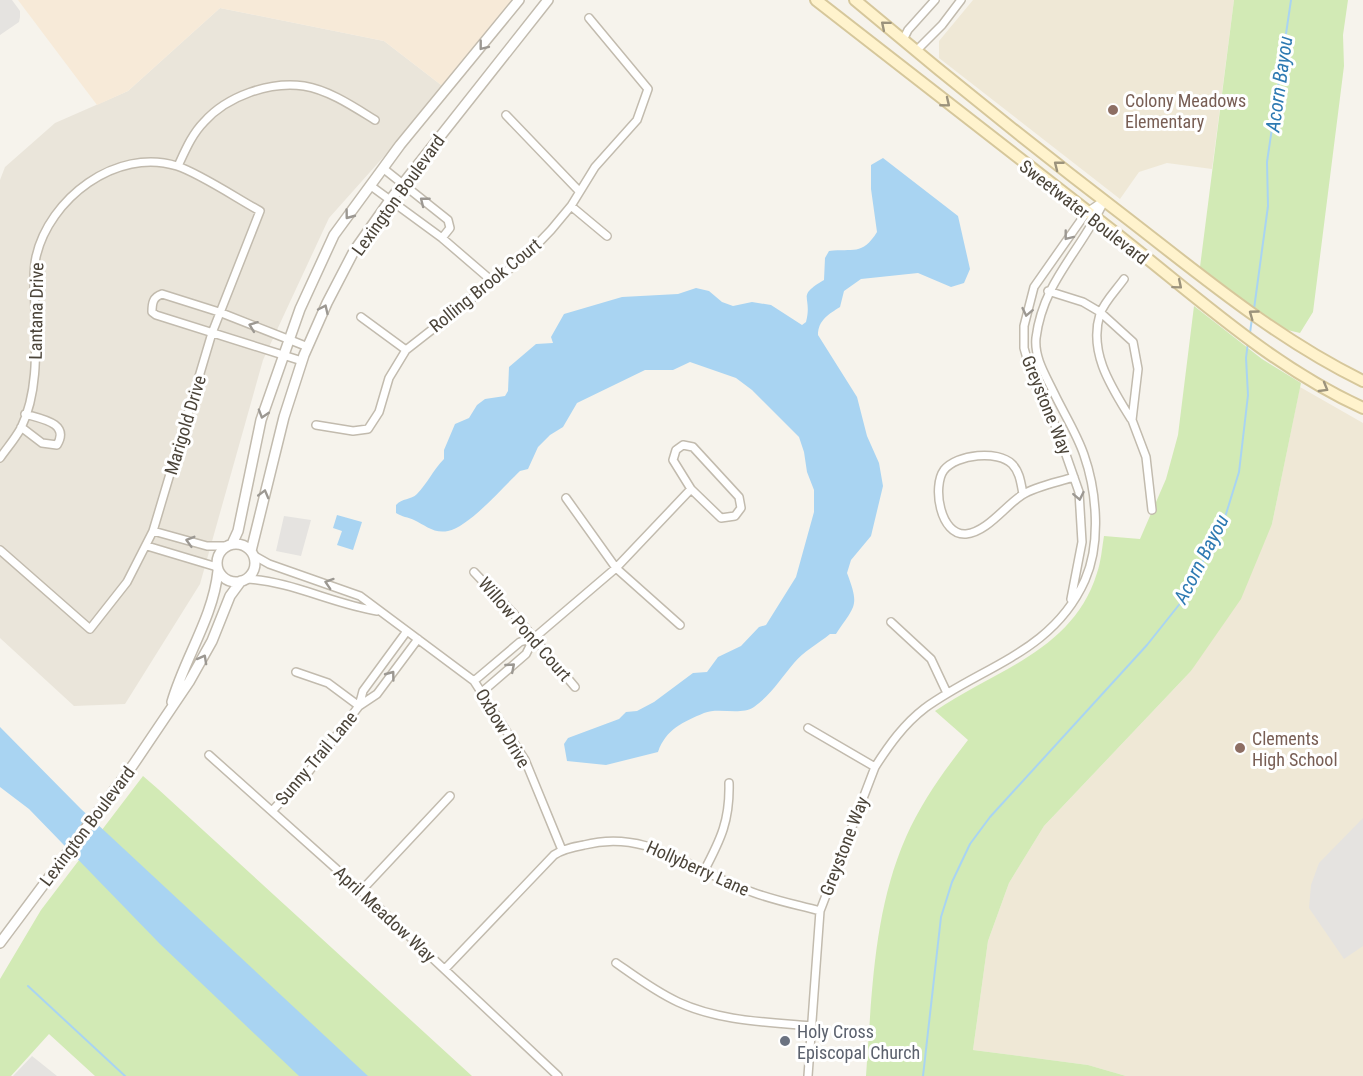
<svg xmlns="http://www.w3.org/2000/svg" width="1363" height="1076" viewBox="0 0 1363 1076" font-family="'Roboto Condensed',sans-serif">
<rect width="100%" height="100%" fill="#f6f3ec"/>
<path fill="#eae5da" d="M 220,8 L 384,41 L 445,88 L 329,218 L 263,360 L 200,584 L 125,704 L 74,706 L 0,638 L 0,180 L 5,167 L 55,123 L 128,91 Z"/>
<path fill="#f7ead8" d="M 18,0 L 512,0 L 445,88 L 384,41 L 220,8 L 128,91 L 97,105 Z"/>
<path fill="#efe8d6" d="M 973,0 L 1234,0 L 1212,169 L 1167,163 L 1139,172 L 1120,199 L 939,58 L 939,41 Z
M 1300,387 L 1363,423 L 1363,1076 L 1126,1076 L 1088,1065 L 973,1050 L 988,941 L 1009,883 L 1044,826 L 1191,671 L 1272,524 Z"/>
<path fill="#d2eab5" d="M 1234,0 L 1348,0 L 1343,35 L 1344,66 L 1313,312 L 1300,333 L 1279,328 L 1200,267 Z
M 1194,306 L 1262,359 L 1301,383 L 1272,524 L 1241,599 L 1191,671 L 1044,826 L 1009,883 L 988,941 L 973,1050 L 1088,1065 L 1126,1076 L 866,1076 C 872,995 873,912 906,837 C 922,801 944,771 968,740 L 935,711 C 995,670 1073,651 1097,573 C 1101,562 1102,548 1104,536 L 1140,539 L 1166,479 L 1178,435 Z
M 143,776 L 158,789 L 472,1076 L 95,1076 L 49,1034 L 11,1076 L 0,1076 L 0,979 L 41,910 Z"/>
<path fill="#e5e3e0" d="M 0,0 L 12,0 L 20,11 L 20,17 L 19,22 L 0,35 Z
M 284,516 L 311,520 L 301,556 L 276,551 Z
M 1363,818 L 1363,946 L 1344,959 L 1309,908 L 1311,885 L 1319,863 Z
M 32,1056 L 57,1076 L 13,1076 Z"/>
<path fill="#a9d4f2" d="M 883,158 L 958,216 L 970,269 L 964,283 L 951,287 L 918,273 L 861,279 L 844,291 L 840,307 C 829,314 818,320 818,335 L 857,397 L 867,436 L 879,463 L 883,486 L 871,536 L 851,560 L 847,573 C 860,607 855,605 836,634 L 830,634 C 819,643 803,652 794,663 C 782,677 770,696 754,707 C 740,716 719,707 704,713 C 683,722 666,729 658,752 L 606,765 L 567,761 L 564,744 L 568,738 L 619,719 L 626,712 L 637,711 L 654,702 L 693,673 L 707,672 L 718,657 L 741,646 L 759,627 L 766,625 L 796,577 L 814,512 L 814,490 L 807,472 L 804,452 L 799,437 L 752,390 L 736,378 L 690,362 L 673,370 L 645,370 L 577,403 L 563,427 L 550,435 L 538,447 L 528,469 L 520,471 C 504,486 469,527 448,531 C 434,534 425,525 414,520 C 408,517 402,517 396,513 L 396,505 C 402,498 411,500 417,494 C 427,484 433,470 444,459 L 444,450 L 455,424 L 469,418 L 477,405 L 485,399 L 505,396 L 508,391 L 509,367 L 536,344 L 553,343 L 551,337 L 564,314 L 622,297 L 678,294 L 696,288 L 709,291 L 722,302 L 733,306 L 752,302 L 771,305 L 802,325 L 806,322 C 813,295 795,297 824,280 L 825,258 L 829,251 C 853,248 862,256 877,232 L 871,189 L 871,165 Z
M 337,515 L 362,522 L 353,550 L 337,545 L 342,531 L 333,528 Z
M 0,727 L 81,809 L 368,1076 L 299,1076 L 160,944 L 29,809 L 0,787 Z"/>
<g fill="none" stroke-linecap="round" stroke-linejoin="round">
<path stroke="#a9d4f2" stroke-width="2" d="M 1254,309 L 1268,206 L 1267,162 L 1291,0
M 1250,333 L 1252,318
M 28,986 L 125,1076
M 923,1076 L 941,917 L 952,882 L 970,844 L 990,817 L 1147,645 L 1186,596 L 1226,514 L 1239,472 L 1248,395 L 1246,358 L 1248,342"/>
<g stroke="#c2bbae" stroke-width="10">
<path id="minor" d="M 903,40 L 908,30 L 935,0
M 916,51 L 942,25 L 961,0
M 506,115 L 579,191
M 178,166 C 185,151 192,134 204,122 C 227,96 270,81 304,86 C 329,90 354,107 375,120
M 384,169 L 448,220 L 450,228 L 442,238
M 371,186 L 442,238 L 492,281
M 571,206 L 607,236
M 1124,279 C 1117,289 1104,302 1100,314 C 1088,353 1112,388 1131,419
M 1048,291 L 1083,302 L 1100,312 L 1133,342 L 1138,369 L 1132,420 L 1146,457 L 1152,510
M 361,317 L 406,350
M 302,361 L 156,315 L 152,312 C 152,303 153,297 162,294 L 219,312 L 308,347
M 316,425 L 353,431 L 368,429 L 379,412 L 389,378 L 406,350 L 526,256 L 551,230 L 571,206 L 595,167 L 637,120 L 648,89 L 589,18
M 21,427 L 42,443 L 57,445 C 70,423 42,419 25,414
M 683,445 L 693,447 L 739,497 L 741,508 L 735,516 L 721,518 L 691,489 L 673,460 L 676,450 Z
M 0,458 C 7,448 15,439 21,428 C 38,393 36,350 35,312 C 35,294 32,275 36,257 C 49,199 116,147 177,166 C 199,173 238,199 260,211 L 212,333 L 153,531 L 127,582 L 90,629 L 0,550
M 1023,494 C 1021,484 1020,472 1012,464 C 998,450 957,454 944,470 C 932,486 940,536 966,534 C 987,532 1005,506 1022,495 C 1036,486 1059,482 1074,477
M 566,498 L 616,568 L 680,625
M 153,531 L 207,546 L 227,546
M 147,546 L 217,567
M 253,555 L 269,564 L 360,596 L 474,681 L 525,760 L 562,850
M 474,572 L 513,613 L 575,687
M 246,579 C 291,581 333,604 377,611
M 1071,599 L 1082,542 L 1079,492 L 1057,429 L 1034,383 L 1024,348 L 1024,326 L 1034,287 L 1086,213 L 1102,202
M 891,622 L 931,659 L 947,693
M 296,672 L 328,683 L 359,706
M 474,681 L 520,642 L 534,638
M 482,692 L 526,654 L 534,638 L 616,568 L 691,489
M 359,706 L 363,691 L 407,631
M 808,728 L 875,767
M 209,755 L 361,891 L 558,1076
M 273,810 L 310,770 L 359,706 L 377,694 L 418,639
M 704,871 C 721,839 730,820 729,783
M 361,891 L 450,796
M 616,963 C 636,977 656,992 678,1002 C 719,1021 766,1022 810,1026
M 445,969 L 554,855 C 563,849 573,847 584,845 C 647,829 688,868 744,889 C 768,899 794,904 820,911
M 808,1076 L 820,911 L 875,767 C 889,745 904,724 925,708 C 983,666 1053,652 1085,580 C 1101,544 1097,492 1084,455 C 1077,434 1064,414 1054,393 C 1046,376 1034,358 1036,338 C 1043,281 1082,250 1104,201"/>
</g>
<g stroke="#c2bbae" stroke-width="12">
<path id="tertiary" d="M217 563a19 19 0 1 1 38 0a19 19 0 1 1-38 0Z
M 232,544 L 238,531 L 261,420 L 300,309 L 334,235 L 400,145 L 519,0
M 251,551 L 284,417 L 304,355 L 327,303 L 354,251 L 390,200 L 548,0
M 172,702 C 185,657 213,618 218,571
M 0,943 L 133,765 L 189,682 L 212,641 L 230,596 L 241,581"/>
</g>
<g stroke="#d6c79b" stroke-width="14">
<path id="secondary" d="M 816,0 C 916,79 1017,157 1118,235 C 1197,297 1271,366 1363,408
M 855,0 C 944,75 1035,148 1128,219 C 1203,277 1277,339 1363,381"/>
</g>
<use href="#minor" stroke="#fff" stroke-width="7"/>
<use href="#tertiary" stroke="#fff" stroke-width="9"/>
<use href="#secondary" stroke="#fff3cd" stroke-width="10"/>
</g>
<defs><path id="oneway-chevron" d="M-2-3.5L2.5 0L-2 3.5" fill="none" stroke-width="1.6" stroke-linecap="round" stroke-linejoin="round" transform="scale(1.5)"/></defs>
<g stroke="#9c937c">
<use href="#oneway-chevron" transform="translate(885 25) rotate(-140)"/>
<use href="#oneway-chevron" transform="translate(946 103) rotate(39)"/>
<use href="#oneway-chevron" transform="translate(1058 165) rotate(-142)"/>
<use href="#oneway-chevron" transform="translate(1178 285) rotate(40)"/>
<use href="#oneway-chevron" transform="translate(1253 314) rotate(-144)"/>
<use href="#oneway-chevron" transform="translate(1324 388) rotate(30)"/>
</g>
<g stroke="#9c9892">
<use href="#oneway-chevron" transform="translate(483 46) rotate(128)"/>
<use href="#oneway-chevron" transform="translate(424 201) rotate(-142)"/>
<use href="#oneway-chevron" transform="translate(349 215) rotate(127)"/>
<use href="#oneway-chevron" transform="translate(1068 236) rotate(128)"/>
<use href="#oneway-chevron" transform="translate(324 309) rotate(-65)"/>
<use href="#oneway-chevron" transform="translate(1027 312) rotate(102)"/>
<use href="#oneway-chevron" transform="translate(253 326) rotate(-159)"/>
<use href="#oneway-chevron" transform="translate(263 414) rotate(107)"/>
<use href="#oneway-chevron" transform="translate(264 494) rotate(-75)"/>
<use href="#oneway-chevron" transform="translate(1079 496) rotate(79)"/>
<use href="#oneway-chevron" transform="translate(190 541) rotate(-164)"/>
<use href="#oneway-chevron" transform="translate(329 583) rotate(-162)"/>
<use href="#oneway-chevron" transform="translate(203 659) rotate(-61)"/>
<use href="#oneway-chevron" transform="translate(511 667) rotate(-41)"/>
<use href="#oneway-chevron" transform="translate(391 675) rotate(-53)"/>
</g>
<g fill="#8d6e63" stroke="#fff" stroke-width="2">
<circle cx="1113" cy="110" r="6"/>
<circle cx="1240" cy="748" r="6"/>
</g>
<circle fill="#6b7280" stroke="#fff" stroke-width="2" cx="785" cy="1041" r="6"/>
<g text-anchor="middle" dominant-baseline="central" stroke-width="6" stroke-linejoin="round" paint-order="stroke">
<g font-size="18" fill="#785e54" stroke="#fff" text-anchor="start">
<text x="1125" y="100">Colony Meadows<tspan x="1125" dy="21">Elementary</tspan></text>
<text x="1252" y="738">Clements<tspan x="1252" dy="21">High School</tspan></text>
</g>
<g font-size="18" fill="#4b4439" stroke="#fff">
<text transform="translate(398 195) rotate(-54)">Lexington Boulevard</text>
<text transform="translate(1084 212) rotate(38)">Sweetwater Boulevard</text>
<text transform="translate(485 285) rotate(-39)">Rolling Brook Court</text>
<text transform="translate(36 311) rotate(-89)">Lantana Drive</text>
<text transform="translate(1047 405) rotate(68)">Greystone Way</text>
<text transform="translate(185 425) rotate(-73)">Marigold Drive</text>
<text transform="translate(525 629) rotate(49)">Willow Pond Court</text>
<text transform="translate(503 728) rotate(59)">Oxbow Drive</text>
<text transform="translate(316 758) rotate(-50)">Sunny Trail Lane</text>
<text transform="translate(87 826) rotate(-53)">Lexington Boulevard</text>
<text transform="translate(844 846) rotate(-69)">Greystone Way</text>
<text transform="translate(698 868) rotate(24)">Hollyberry Lane</text>
<text transform="translate(385 914) rotate(43)">April Meadow Way</text>
</g>
<g font-size="18" fill="#5b616d" stroke="#fff" text-anchor="start">
<text x="797" y="1031">Holy Cross<tspan x="797" dy="21">Episcopal Church</tspan></text>
</g>
<g font-size="20" font-style="italic" fill="#2e7ab2" stroke="#fff">
<text transform="translate(1279 84) rotate(-82)">Acorn Bayou</text>
<text transform="translate(1201 559) rotate(-63)">Acorn Bayou</text>
</g>
</g>
</svg>
